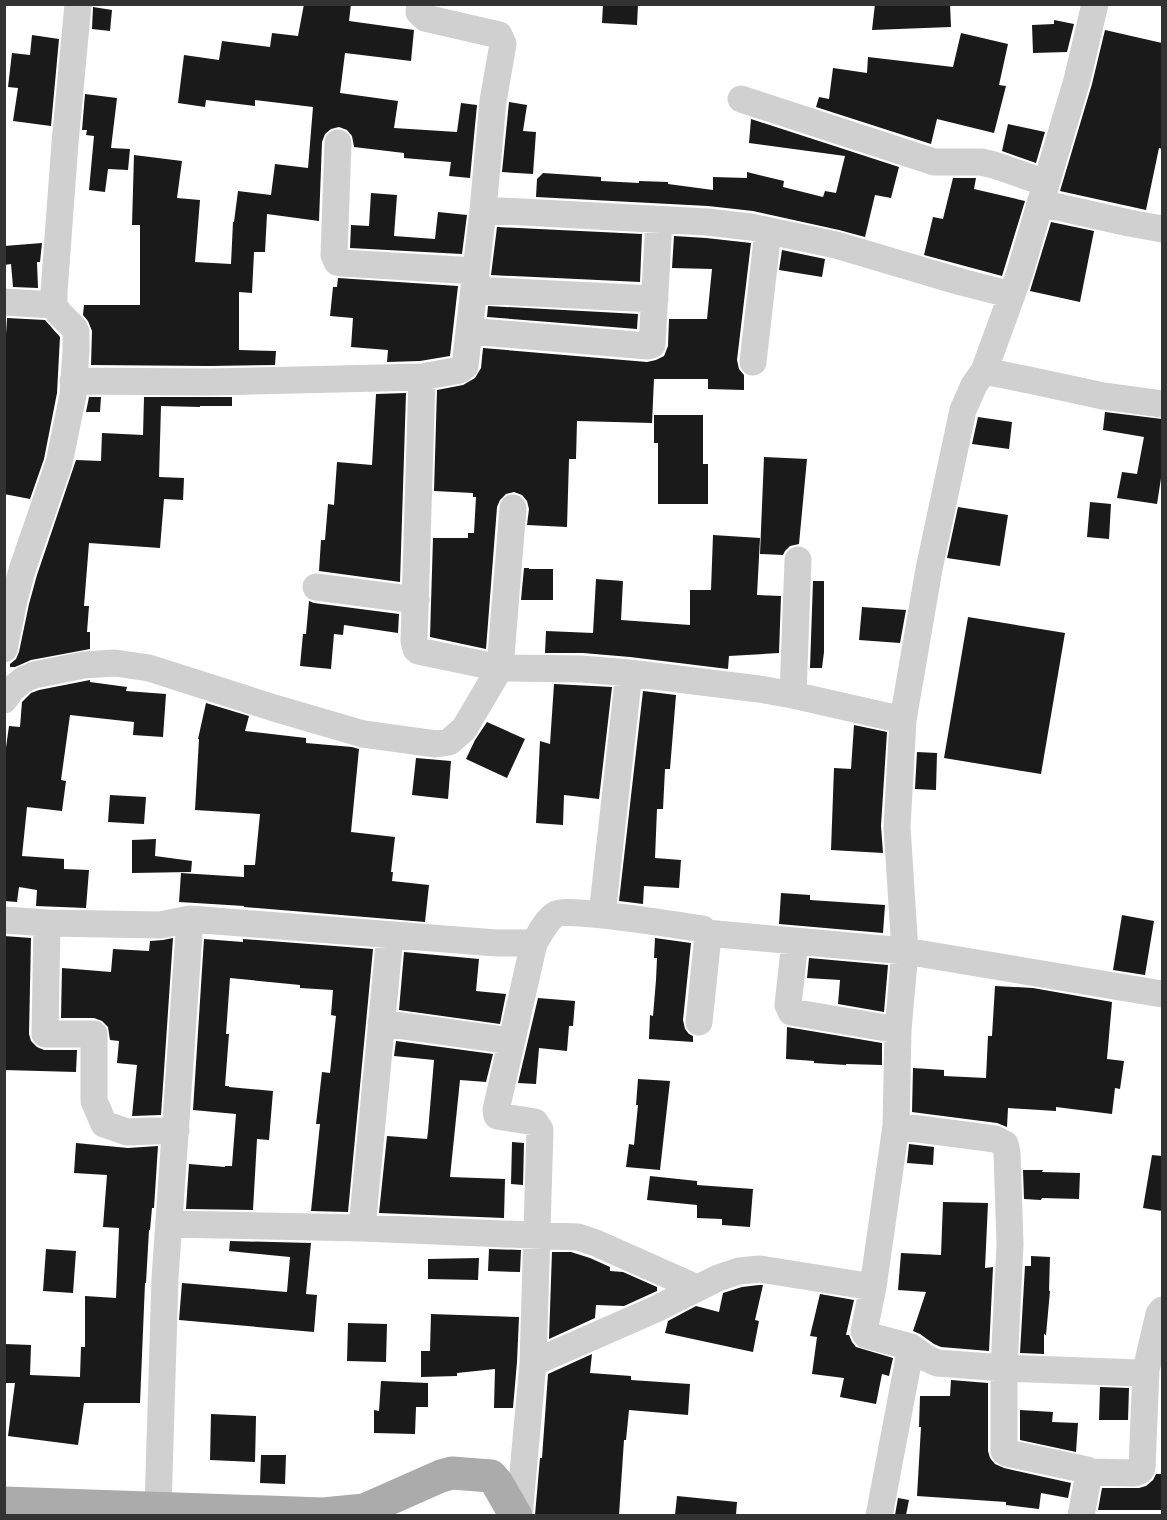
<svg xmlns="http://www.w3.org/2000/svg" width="1167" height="1520" viewBox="0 0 1167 1520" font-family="'Varela Round',sans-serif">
<rect width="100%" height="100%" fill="#fff"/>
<path fill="#1a1a1a" d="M 304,4 L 351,4 L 349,21 L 414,30 L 411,61 L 345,53 L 340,93 L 398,101 L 394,128 L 457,132 L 461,103 L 477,105 L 470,178 L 449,176 L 451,162 L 404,158 L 404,153 L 354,147 L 352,136 L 347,130 L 339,127 L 331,129 L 325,134 L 322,142 L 319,221 L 267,214 L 265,252 L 254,252 L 252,293 L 239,292 L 239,350 L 276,351 L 275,365 L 209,366 L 91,365 L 92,331 L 88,321 L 83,315 L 84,305 L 140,305 L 140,225 L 132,225 L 134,155 L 182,161 L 177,198 L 200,200 L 195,262 L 231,264 L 233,222 L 234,222 L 238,191 L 271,195 L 275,164 L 308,168 L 313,107 L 255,100 L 255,106 L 206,100 L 205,107 L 178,103 L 184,55 L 219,60 L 222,41 L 270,47 L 272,33 L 298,36 Z
M 603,4 L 638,4 L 637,25 L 602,23 Z
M 875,4 L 950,4 L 951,27 L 872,30 Z
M 93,7 L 112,10 L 110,31 L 92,29 Z
M 1054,20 L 1074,24 L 1067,52 L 1033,53 L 1032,25 L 1054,24 Z
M 1105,30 L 1162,43 L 1162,149 L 1159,148 L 1146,210 L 1060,191 L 1092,84 Z
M 961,33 L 1008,44 L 999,85 L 1006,86 L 994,133 L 937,119 L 931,144 L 816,107 L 819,97 L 829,99 L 833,68 L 867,73 L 868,57 L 953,67 Z
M 32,35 L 59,39 L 51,126 L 13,121 L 18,88 L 8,87 L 12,53 L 30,55 Z
M 85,94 L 117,98 L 111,148 L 130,149 L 128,170 L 108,169 L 105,192 L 89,190 L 94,136 L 86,135 L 87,130 L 82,130 Z
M 509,102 L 527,105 L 523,131 L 536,132 L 533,174 L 502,172 Z
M 751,119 L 899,167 L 891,198 L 875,195 L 865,237 L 839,230 L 753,211 L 708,206 L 536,197 L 537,179 L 543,173 L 601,177 L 601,181 L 639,183 L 639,181 L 668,182 L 668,184 L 713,190 L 713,177 L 747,178 L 747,172 L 784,181 L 783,187 L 823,197 L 825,191 L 836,193 L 845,156 L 749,143 Z
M 1008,124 L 1045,132 L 1036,163 L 1002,151 Z
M 953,178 L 976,178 L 974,189 L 1025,201 L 1002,276 L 924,255 L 933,217 L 943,219 Z
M 371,193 L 397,195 L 394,236 L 435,239 L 438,212 L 467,215 L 462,254 L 350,248 L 351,225 L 369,226 Z
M 1051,222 L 1094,231 L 1080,302 L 1030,291 Z
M 497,227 L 642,234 L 640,282 L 491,275 Z
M 674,236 L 706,238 L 751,243 L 737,360 L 739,369 L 744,375 L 744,390 L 708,389 L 708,379 L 654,379 L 652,423 L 577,421 L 576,459 L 569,459 L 567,527 L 527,525 L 529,509 L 527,501 L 522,495 L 514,492 L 506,494 L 500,500 L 497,507 L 486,649 L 430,637 L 433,538 L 468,538 L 468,533 L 474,533 L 476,497 L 473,497 L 473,493 L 434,491 L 437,390 L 463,385 L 475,378 L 481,368 L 483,348 L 647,362 L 656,360 L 664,356 L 668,346 L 669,319 L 707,319 L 712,269 L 672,268 Z
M 42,243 L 40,262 L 37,262 L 38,288 L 13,287 L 11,264 L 4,265 L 4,246 Z
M 782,250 L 825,259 L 822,277 L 779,270 Z
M 338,278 L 458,286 L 450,356 L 420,361 L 387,362 L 388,350 L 351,347 L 353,318 L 330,316 L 333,287 L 337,287 Z
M 488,306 L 638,314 L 637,329 L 487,317 Z
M 7,318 L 45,320 L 60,337 L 57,393 L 44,459 L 30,499 L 4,494 L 4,366 Z
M 406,393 L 400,582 L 319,571 L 321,540 L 325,540 L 328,504 L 334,505 L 337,462 L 372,465 L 376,394 Z
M 89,397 L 101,397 L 100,412 L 86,412 Z
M 144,397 L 232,397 L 232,406 L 200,406 L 200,407 L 161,406 L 159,477 L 184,478 L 183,500 L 164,499 L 160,548 L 89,543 L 84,606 L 89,606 L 87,632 L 90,632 L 90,649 L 31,660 L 15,667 L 10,667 L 10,664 L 16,659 L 19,652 L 29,604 L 37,575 L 76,460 L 101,461 L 102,433 L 143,435 Z
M 1105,412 L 1162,419 L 1162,472 L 1157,504 L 1117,498 L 1122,472 L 1137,474 L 1144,437 L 1103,430 Z
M 654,415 L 703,415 L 703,464 L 708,464 L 708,504 L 658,504 L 658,443 L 654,443 Z
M 978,417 L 1012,422 L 1009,449 L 972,444 Z
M 764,457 L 807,459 L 799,544 L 790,546 L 785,551 L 783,555 L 760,554 Z
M 1090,502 L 1111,504 L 1109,539 L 1087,537 Z
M 958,507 L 1008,515 L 1000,566 L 947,558 Z
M 713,535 L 760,538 L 757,595 L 781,596 L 779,653 L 729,656 L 728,669 L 630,657 L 583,653 L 545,653 L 546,631 L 593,633 L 596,579 L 623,581 L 621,620 L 690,625 L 690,590 L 711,590 Z
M 524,568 L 529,568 L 529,569 L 553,569 L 553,600 L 521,600 Z
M 813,581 L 824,581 L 824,652 L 822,668 L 810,668 Z
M 309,601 L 314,603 L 399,614 L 398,633 L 344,625 L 343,635 L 334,634 L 331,669 L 300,666 L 303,634 L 306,634 Z
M 862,607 L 906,610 L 900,643 L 859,640 Z
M 968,617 L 1065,633 L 1041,774 L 944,758 Z
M 90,680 L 90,682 L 127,687 L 126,691 L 166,694 L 163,737 L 133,735 L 134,722 L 70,715 L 61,780 L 66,781 L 62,811 L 27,807 L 22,856 L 64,859 L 64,869 L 89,870 L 86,908 L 36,906 L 37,890 L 19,887 L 17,902 L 4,901 L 4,762 L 9,726 L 20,727 L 22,702 L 31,693 L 39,690 Z
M 554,684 L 612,687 L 599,799 L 564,795 L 563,825 L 536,823 L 540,741 L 550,744 Z
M 643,691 L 676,695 L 670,769 L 665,769 L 663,809 L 657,809 L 655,858 L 681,860 L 679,888 L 644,886 L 643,904 L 619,901 Z
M 206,703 L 249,716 L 245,731 L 306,738 L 306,743 L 352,747 L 359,749 L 351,832 L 395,837 L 391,872 L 393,872 L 392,881 L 429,885 L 425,922 L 244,907 L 244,906 L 179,902 L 181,873 L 244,877 L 244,865 L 255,865 L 260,814 L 195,810 L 199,739 L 198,739 Z
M 487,722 L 525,739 L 507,778 L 466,759 L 475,740 Z
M 854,725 L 887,732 L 881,826 L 883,853 L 831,850 L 834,768 L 851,769 Z
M 917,752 L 937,753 L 936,790 L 915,789 Z
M 416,758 L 451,761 L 448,799 L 412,795 Z
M 110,795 L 146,797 L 144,824 L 108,822 Z
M 156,839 L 155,856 L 192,861 L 191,872 L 132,873 L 132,840 Z
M 781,893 L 810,895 L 810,900 L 885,905 L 883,933 L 779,924 Z
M 1122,915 L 1154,921 L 1145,975 L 1113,970 Z
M 4,936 L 31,938 L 29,1034 L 31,1041 L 37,1047 L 44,1050 L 77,1050 L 76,1072 L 4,1070 Z
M 173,938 L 161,1115 L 132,1116 L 137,1065 L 117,1063 L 119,1041 L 110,1040 L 108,1027 L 102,1021 L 94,1018 L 61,1018 L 62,968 L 111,972 L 113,949 L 149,951 L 150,941 L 163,940 Z
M 655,938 L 691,943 L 683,1020 L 685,1029 L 689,1034 L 693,1036 L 693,1042 L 649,1039 L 650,1015 L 653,1016 L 656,980 L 657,958 L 654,958 Z
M 204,939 L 243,942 L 243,939 L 373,949 L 348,1212 L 311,1211 L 320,1124 L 316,1124 L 322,1072 L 330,1073 L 336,1016 L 331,1015 L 333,990 L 300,988 L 300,985 L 230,978 L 226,1034 L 229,1034 L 225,1086 L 229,1086 L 229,1087 L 273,1091 L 269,1140 L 257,1139 L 253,1210 L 186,1209 L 189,1164 L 225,1167 L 225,1166 L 232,1166 L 236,1114 L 193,1110 Z
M 404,952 L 479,959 L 476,991 L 506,994 L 500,1024 L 399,1010 Z
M 809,958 L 888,965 L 884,1012 L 838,1004 L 840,980 L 807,978 Z
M 995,986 L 1033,988 L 1112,1002 L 1107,1059 L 1124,1061 L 1120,1089 L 1115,1088 L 1112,1114 L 1056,1107 L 1056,1111 L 1008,1108 L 1007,1127 L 997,1123 L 912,1112 L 913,1068 L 944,1070 L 944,1076 L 986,1078 L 988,1036 L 992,1036 Z
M 538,998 L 575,1001 L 573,1026 L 569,1026 L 567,1051 L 539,1048 L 536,1084 L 518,1083 Z
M 787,1027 L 882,1043 L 882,1065 L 846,1064 L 846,1065 L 814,1063 L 814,1061 L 786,1059 Z
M 396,1041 L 493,1054 L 486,1082 L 460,1080 L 450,1177 L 505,1179 L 504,1218 L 379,1213 L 387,1136 L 427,1139 L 428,1132 L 434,1060 L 394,1056 Z
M 638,1079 L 670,1081 L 660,1170 L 626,1167 L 629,1144 L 634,1145 L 638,1105 L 636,1105 Z
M 512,1142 L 524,1143 L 523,1185 L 511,1184 Z
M 76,1143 L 128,1148 L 158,1146 L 154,1208 L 152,1208 L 150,1230 L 149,1230 L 146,1283 L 145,1283 L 140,1403 L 84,1403 L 78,1445 L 8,1436 L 15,1383 L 4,1383 L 5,1344 L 31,1345 L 30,1375 L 80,1377 L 81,1347 L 85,1347 L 85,1296 L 116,1298 L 119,1228 L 103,1227 L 107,1175 L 74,1173 Z
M 909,1144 L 934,1147 L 933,1165 L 907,1163 Z
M 1152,1155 L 1162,1156 L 1162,1211 L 1143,1208 Z
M 1023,1170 L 1043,1170 L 1042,1172 L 1080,1173 L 1079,1199 L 1042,1198 L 1041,1200 L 1024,1199 Z
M 650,1176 L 697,1181 L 697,1185 L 753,1189 L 750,1227 L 722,1225 L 722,1219 L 697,1218 L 697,1205 L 647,1200 Z
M 943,1202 L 988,1203 L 985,1268 L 993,1267 L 989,1351 L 941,1347 L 934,1344 L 920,1334 L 913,1331 L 926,1292 L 898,1290 L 901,1253 L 941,1255 Z
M 230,1241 L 311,1243 L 306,1294 L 317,1295 L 314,1332 L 179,1320 L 182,1283 L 287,1292 L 290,1257 L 229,1251 Z
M 46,1249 L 76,1251 L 73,1293 L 43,1291 Z
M 489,1249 L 521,1250 L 520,1272 L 488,1271 Z
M 552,1252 L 571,1252 L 590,1258 L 610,1267 L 610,1271 L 623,1272 L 657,1287 L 657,1291 L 624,1306 L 596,1305 L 595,1318 L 549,1339 Z
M 1031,1256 L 1050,1257 L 1049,1291 L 1050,1291 L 1046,1335 L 1044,1334 L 1044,1354 L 1020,1353 L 1025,1266 L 1031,1266 Z
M 479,1258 L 478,1280 L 428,1279 L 428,1259 Z
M 759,1285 L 763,1285 L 755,1320 L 759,1321 L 753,1352 L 665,1333 L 668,1321 L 696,1306 L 719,1312 L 723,1293 L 742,1287 Z
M 820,1294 L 854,1300 L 846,1335 L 849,1335 L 852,1342 L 856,1347 L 893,1358 L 889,1376 L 882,1374 L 876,1404 L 840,1397 L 844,1378 L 812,1374 L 817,1337 L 810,1336 Z
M 431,1314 L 519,1317 L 517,1362 L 513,1408 L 494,1408 L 495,1369 L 457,1373 L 457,1376 L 421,1377 L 421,1351 L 430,1351 Z
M 348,1323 L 387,1324 L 386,1362 L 347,1361 Z
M 592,1354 L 590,1373 L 631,1376 L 631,1380 L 690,1384 L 688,1415 L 629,1410 L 626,1440 L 624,1440 L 619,1515 L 535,1515 L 540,1458 L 542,1458 L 548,1374 Z
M 951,1380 L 988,1383 L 988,1451 L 990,1458 L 995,1464 L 1004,1468 L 1071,1483 L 1068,1498 L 1041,1493 L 1039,1509 L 1006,1505 L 1006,1502 L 917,1496 L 921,1427 L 919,1427 L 920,1396 L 950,1396 Z
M 381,1381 L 428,1383 L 428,1407 L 416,1407 L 415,1434 L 374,1433 L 374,1410 L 379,1411 Z
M 1100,1387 L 1129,1388 L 1128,1420 L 1099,1420 Z
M 1020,1410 L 1053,1412 L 1052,1422 L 1078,1423 L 1076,1452 L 1020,1440 Z
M 211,1414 L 256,1416 L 255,1462 L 210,1460 Z
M 261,1455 L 286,1455 L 285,1484 L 260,1483 Z
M 1156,1474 L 1162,1474 L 1162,1510 L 1098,1510 L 1102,1488 L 1139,1488 L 1146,1486 L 1153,1480 Z
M 677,1496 L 737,1502 L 736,1515 L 675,1515 Z
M 898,1498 L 909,1500 L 906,1515 L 895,1515 Z"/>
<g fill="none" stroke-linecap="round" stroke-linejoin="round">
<path stroke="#d0d0d0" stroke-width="27" d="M 420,4 L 419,12 L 425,18 L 499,35 L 503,44 L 493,101 L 483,210 L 465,366 L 460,370 L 422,377 L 414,641 L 416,649 L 418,651 L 500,668 L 513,508
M 741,99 L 928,160 L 934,162 L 981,162 L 994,165 L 1046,183
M 338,143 L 334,255 L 337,262 L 342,263 L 476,271
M 1040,203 L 1129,223 L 1162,229
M 483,210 L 707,222 L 751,227 L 836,245 L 961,282 L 1012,295
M 474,290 L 655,299
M 4,302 L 54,305
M 469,331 L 648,346 L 652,345 L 659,220
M 753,362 L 768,231
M 984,371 L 1029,380 L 1103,396 L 1162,404
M 73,381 L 209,382 L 422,377
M 316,587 L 416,600
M 4,649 L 14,600 L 22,570 L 59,463 L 73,395 L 76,350 L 76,332 L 74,328 L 59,313 L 54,305 L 54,292 L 65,143 L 78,4
M 793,695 L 798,560
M 4,700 L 12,689 L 23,680 L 34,675 L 84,665 L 115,663 L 149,668 L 274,708 L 363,734 L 436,744 L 449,742 L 464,729 L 500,668 L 582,669 L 629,673 L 759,689 L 793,695 L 903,720
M 602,915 L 629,673
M 4,920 L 47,923 L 160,925 L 190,919 L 496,943 L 534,943 L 496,1110 L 497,1116 L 535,1122 L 540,1130 L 533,1363 L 519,1516
M 47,923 L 45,1034 L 94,1034 L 94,1101 L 104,1124 L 127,1132 L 176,1130
M 706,933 L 905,951 L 1162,994
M 795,941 L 788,1005 L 791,1012 L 898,1030
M 534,943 C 540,934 546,920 556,914 C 567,907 682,926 703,929 L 708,936 L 699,1022
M 381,1023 L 511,1041
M 896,1126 L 995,1139 L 1005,1144 L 1007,1153 L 1010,1244 L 1004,1368 L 1004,1451 L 1007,1453 L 1087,1470 L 1089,1473 L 1081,1516
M 169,1224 L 362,1228 L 578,1237 L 596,1243 L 697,1288
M 362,1228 L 390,935
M 911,1347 L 926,1358 L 937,1363 L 1004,1368 L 1139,1373 L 1146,1370 L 1159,1314 L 1162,1310
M 533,1363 L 656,1309 L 718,1278 L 739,1271 L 760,1269 L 873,1287
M 1089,1472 L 1134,1473 L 1140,1471 L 1142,1468 L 1146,1370
M 158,1508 L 165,1278 L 190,919
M 879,1516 L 911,1347 L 866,1335 L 864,1331 L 873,1287 L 896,1126 L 898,1030 L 905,951 L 897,827 L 903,720 L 929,569 L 963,410 L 974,385 L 984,371 L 1019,275 L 1077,80 L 1095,4"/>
<path stroke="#ababab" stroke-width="33" d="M 4,1503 L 323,1514 L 364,1510 L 441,1476 L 452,1473 L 491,1476 L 497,1483 L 516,1516"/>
</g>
<rect width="1167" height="1520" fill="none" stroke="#333333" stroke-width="12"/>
</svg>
